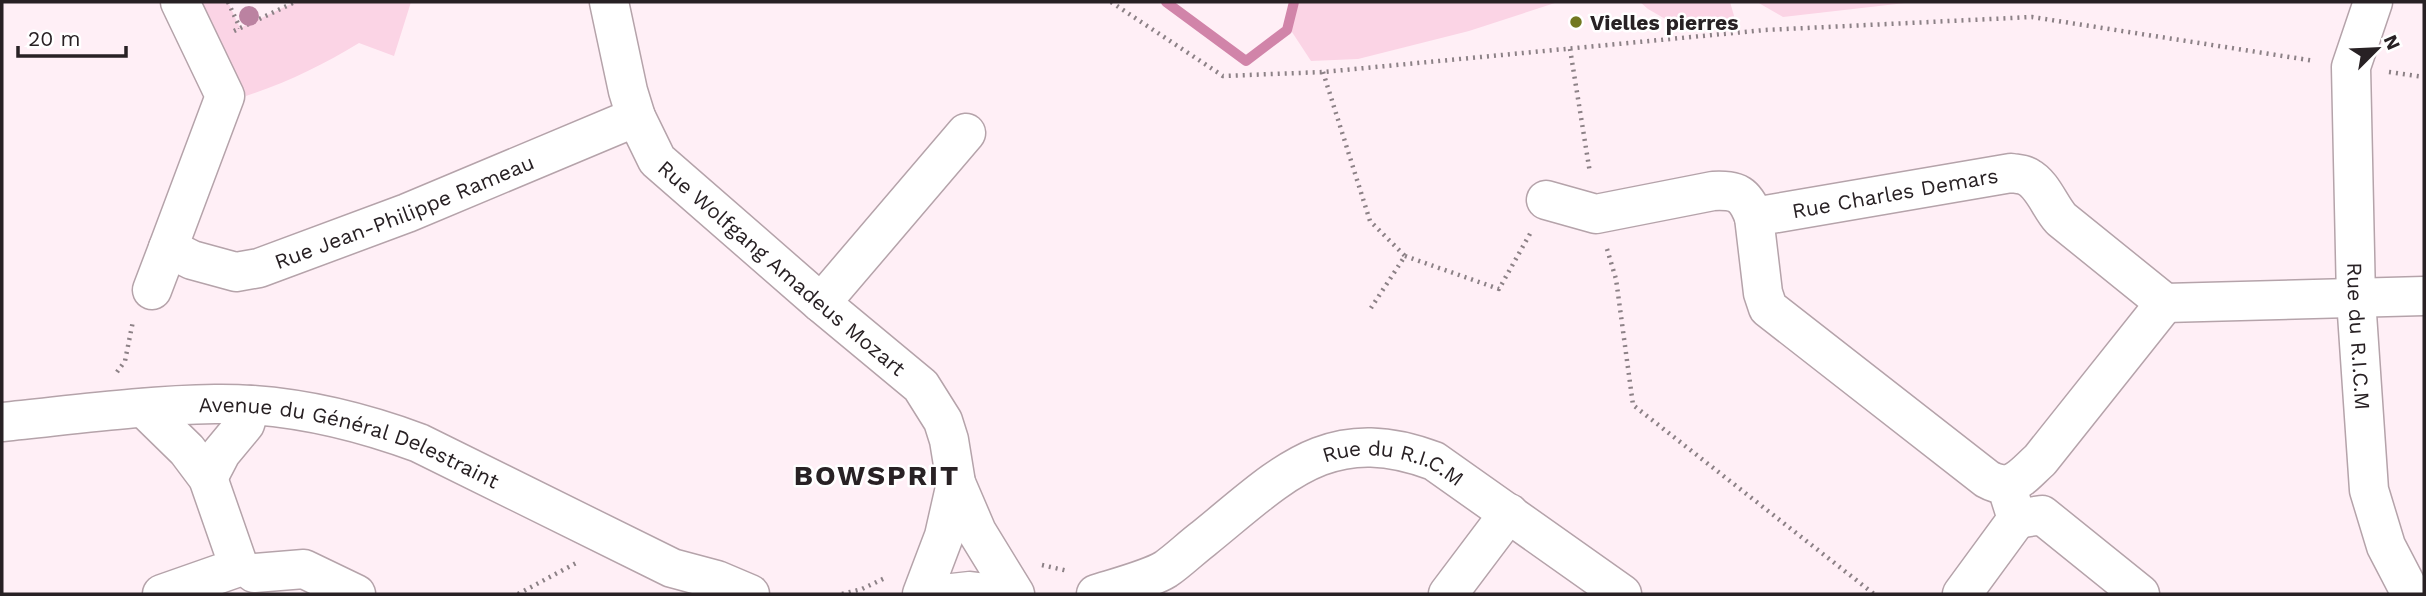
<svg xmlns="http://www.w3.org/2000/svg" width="2426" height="596" viewBox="0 0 2426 596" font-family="'Work Sans',sans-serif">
<rect width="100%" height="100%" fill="#ffeff6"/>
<path fill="#fbd4e5" d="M 198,2 L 228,2 L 240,28 L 295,2 L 411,2 L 394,56 L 359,43 C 323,65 286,83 246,96 Z
M 1296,2 L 1558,2 L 1469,31 L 1358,59 L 1311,61 L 1290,29 Z
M 1640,2 L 1730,2 L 1737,26 L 1686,31 L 1648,9 Z
M 1757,2 L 1914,2 L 1783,17 Z"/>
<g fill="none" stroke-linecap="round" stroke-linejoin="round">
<path stroke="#d184a9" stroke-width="10" d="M 1166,2 L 1246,61 L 1287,30 L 1294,2"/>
<g stroke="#b5a3aa" stroke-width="41">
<g id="minor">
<path id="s1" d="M 180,2 L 225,96 L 168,248 L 192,260 L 236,272 L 259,268 L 407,213 L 636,117"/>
<path id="s2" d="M 609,2 L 628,91 L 636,117 L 657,160 L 821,303 L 921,386 L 943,421 L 949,440 L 956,483 L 977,532 L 1015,594"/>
<path id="s3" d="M 2373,2 L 2351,67 L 2356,299 L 2369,490 L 2386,546 L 2411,594"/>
<path d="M 2011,173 C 2016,174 2024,174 2028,177 C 2043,185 2050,207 2061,219 L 2165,303 L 2040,460 C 2022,476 2012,493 1987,479 L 1768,308 L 1763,293 L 1754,217 Z"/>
<path d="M 1546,200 L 1596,214 L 1713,191 C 1738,190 1745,194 1754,217"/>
<path d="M 152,290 L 168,248"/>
<path d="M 821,303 L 966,133"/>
<path d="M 2165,303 L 2424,296"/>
<path d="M 144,408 L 187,450 L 208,478 L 239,567 L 162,594"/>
<path id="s4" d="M 2,422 C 72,415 144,405 215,404 C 285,403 354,419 419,443 L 672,568 L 717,580 L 750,594"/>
<path d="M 208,478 L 221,453 L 245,424 L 251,405"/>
<path d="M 2017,519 L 2042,515 L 2140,594"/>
<path d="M 254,573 L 304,569 L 356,594"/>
<path d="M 922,594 L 944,536 L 956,483"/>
<path d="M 943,594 L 970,591 L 996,594"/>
<path id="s5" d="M 1096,594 C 1115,588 1150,579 1166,569 C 1179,560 1191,548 1203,539 C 1281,476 1328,421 1434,461 L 1622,594"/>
<path d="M 1448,594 L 1509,513"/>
<path d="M 1962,594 L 2017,519 L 2010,497"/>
</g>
</g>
<path stroke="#8c8186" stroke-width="4.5" stroke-dasharray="2 5" stroke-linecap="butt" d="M 228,2 L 240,28
M 1111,2 L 1223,76 L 1323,72 L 1765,30 L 2032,17 L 2315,61
M 234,31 L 295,2
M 1570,49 L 1590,173
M 1323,72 L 1370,221 L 1405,256 L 1369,311
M 2389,72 L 2424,77
M 1607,249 L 1616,279 L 1633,405 L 1874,594
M 1405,256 L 1499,289 L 1531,232
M 117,372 L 125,361 L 133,321
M 1042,565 L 1068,571
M 518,594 L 578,562
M 842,594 L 862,589 L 887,577"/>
<use href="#minor" stroke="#fff" stroke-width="38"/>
</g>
<circle fill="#bb82a1" cx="249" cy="16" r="10"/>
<circle fill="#727821" stroke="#fff" stroke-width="2.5" cx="1576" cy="22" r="7"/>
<g text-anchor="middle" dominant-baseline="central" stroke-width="5" stroke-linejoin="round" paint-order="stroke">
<g font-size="21" font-weight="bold" fill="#282124" stroke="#fff" text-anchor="start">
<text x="1590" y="22">Vielles pierres</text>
</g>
<g font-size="21" fill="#282124" stroke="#fff">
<text transform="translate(1895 193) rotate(-10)">Rue Charles Demars</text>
<text stroke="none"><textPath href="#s1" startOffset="518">Rue Jean-Philippe Rameau</textPath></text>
<text stroke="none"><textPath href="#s2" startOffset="331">Rue Wolfgang Amadeus Mozart</textPath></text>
<text stroke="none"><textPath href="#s3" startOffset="338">Rue du R.I.C.M</textPath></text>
<text stroke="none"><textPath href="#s4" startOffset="354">Avenue du Général Delestraint</textPath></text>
<text stroke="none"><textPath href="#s5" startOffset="343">Rue du R.I.C.M</textPath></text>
</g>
<g font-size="28" font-weight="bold" letter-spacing="2" fill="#282124" stroke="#fff">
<text x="877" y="475">BOWSPRIT</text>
</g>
</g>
<rect width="2426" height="596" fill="none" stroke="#282124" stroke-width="7"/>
<g transform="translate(2377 49) rotate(66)" stroke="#ffffff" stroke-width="5" paint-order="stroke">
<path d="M0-5L12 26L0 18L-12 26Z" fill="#282124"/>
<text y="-10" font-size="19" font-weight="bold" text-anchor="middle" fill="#282124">N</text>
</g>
<path d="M18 46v10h108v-10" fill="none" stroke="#282124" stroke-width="3.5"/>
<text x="28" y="46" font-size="21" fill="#282124" stroke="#ffffff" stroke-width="5" paint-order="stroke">20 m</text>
</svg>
